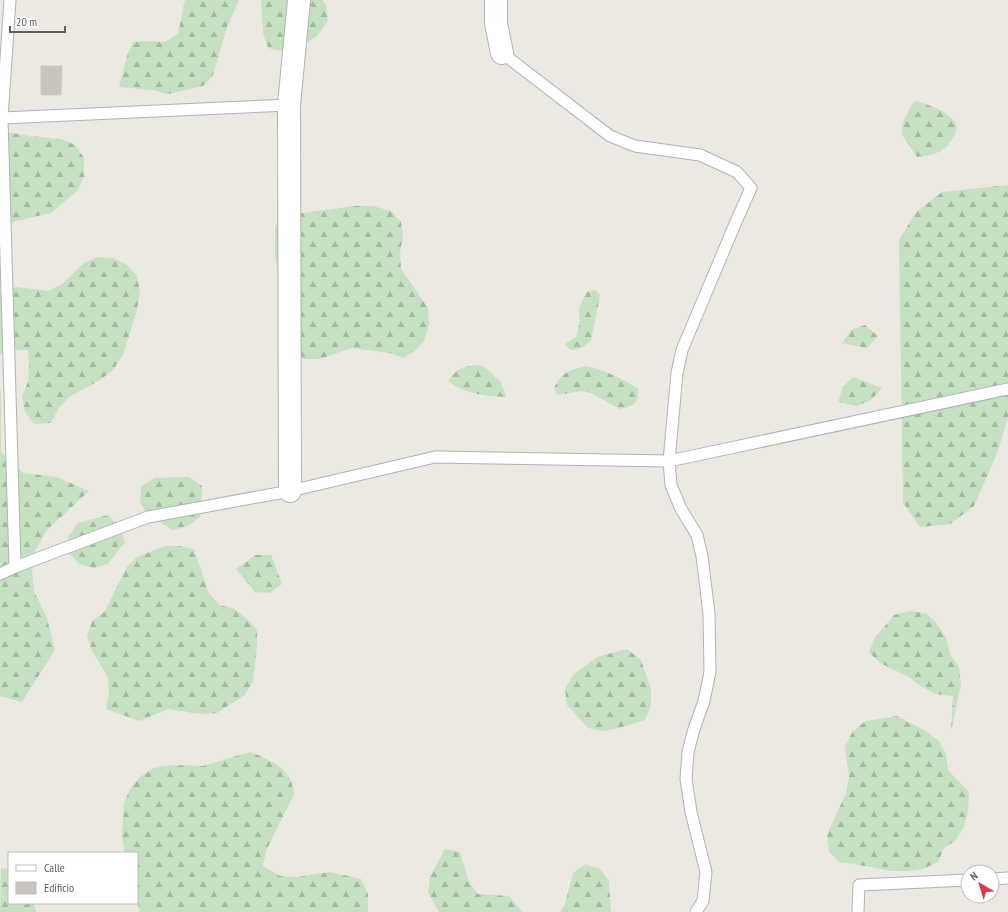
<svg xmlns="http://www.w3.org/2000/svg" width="1008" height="912" viewBox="0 0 1008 912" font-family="'PT Sans Narrow',sans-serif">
<defs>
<pattern id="forest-firs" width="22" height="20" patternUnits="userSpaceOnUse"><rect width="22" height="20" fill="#c6e1c1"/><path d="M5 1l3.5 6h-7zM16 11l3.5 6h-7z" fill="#a4baa0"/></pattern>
</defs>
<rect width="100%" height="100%" fill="#ece8e2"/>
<path fill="url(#forest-firs)" d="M 185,0 L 239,0 L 227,27 L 213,75 L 203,86 L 168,94 L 152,90 L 119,87 L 127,56 L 133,42 L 149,41 L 165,42 L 178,34 Z
M 261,0 L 322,0 L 326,5 L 328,21 L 317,36 L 292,53 L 268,48 L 263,33 Z
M 917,101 C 929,105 945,110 953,120 C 955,122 957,125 957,128 C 956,135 947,148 941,151 C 933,155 925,156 917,157 L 903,136 C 899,125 908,111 914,102 Z
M 2,131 L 30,136 L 61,139 L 75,145 L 84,158 L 84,177 L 77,191 L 51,213 L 16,221 L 0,229 Z
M 1008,185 L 1008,421 L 1007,420 L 998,451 L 974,506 L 950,524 L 920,527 L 903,503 L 899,240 L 916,212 L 942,192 Z
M 354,206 L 373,206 L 391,211 L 401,222 L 403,237 L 400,252 L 401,269 L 428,308 L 429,324 L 425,339 L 416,350 L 403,358 L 390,353 L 351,348 L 320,359 L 304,359 L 290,350 L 282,288 L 275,257 L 275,226 L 287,215 Z
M 98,257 L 113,258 L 127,265 L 137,276 L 140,292 L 137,310 L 123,355 L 113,370 L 100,380 L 69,397 L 58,409 L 51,423 L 34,424 L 25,412 L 22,396 L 28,382 L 29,365 L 28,350 L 12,350 L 0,355 L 0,291 L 17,287 L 48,291 L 62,284 L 84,263 Z
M 595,290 L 600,295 L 591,341 C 584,347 579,350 570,350 L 565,344 L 576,337 L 580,321 L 579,314 L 580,306 L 583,299 L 587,292 Z
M 865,325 L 878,336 L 867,348 L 842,343 L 851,330 Z
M 475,365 L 482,366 L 489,371 L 501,382 L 506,397 C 486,396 464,394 448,381 C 457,368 460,368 475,365 Z
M 585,366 C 599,368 627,380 638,389 C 639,404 633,406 620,409 L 591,393 L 582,391 L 557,395 L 554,388 C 562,372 570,370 585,366 Z
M 853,377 L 882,388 L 871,400 L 857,406 L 838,402 L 843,387 Z
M 0,390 L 1,391 L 1,452 L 23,473 L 57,477 L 89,491 L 46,531 L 31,559 L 34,591 L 47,618 L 55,650 L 22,702 L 0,696 Z
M 189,477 L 202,486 L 200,517 L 188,526 L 173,530 L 147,514 L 140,502 L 141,486 L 155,478 Z
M 108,515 L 119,526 L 125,542 L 108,564 L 94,568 L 79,564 L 69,553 L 68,537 L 78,523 Z
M 165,546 L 179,546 L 194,549 L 209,594 L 220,605 L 235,609 L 247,619 L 257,630 L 257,647 L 253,681 L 245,695 L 217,713 L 201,714 L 168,709 L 139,721 L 106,709 L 109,693 L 108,677 L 92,651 L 87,637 L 92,621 L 105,611 L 126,568 L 137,557 Z
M 255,555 L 271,555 L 282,584 L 270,593 L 255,592 L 236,569 Z
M 910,611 L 926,613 L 937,624 L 946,638 L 950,654 L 959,667 L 961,684 L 951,732 L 953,696 L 935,694 L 922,687 L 909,677 L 880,663 L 869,652 L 875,638 L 894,615 Z
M 627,649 L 641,660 L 651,689 L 651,705 L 645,720 L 619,728 L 603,731 L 588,728 L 567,705 L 565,689 L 573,675 L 597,657 Z
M 897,716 L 926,731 L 939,741 L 946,754 L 948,770 L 969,792 L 968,811 L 964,827 L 955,841 L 944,848 L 938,862 L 923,869 L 907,871 L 891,871 L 871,867 L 839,862 L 829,851 L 827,835 L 846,793 L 849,777 L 845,746 L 853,731 L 866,721 Z
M 250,752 C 265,758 281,764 290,778 C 292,782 293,789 294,794 L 266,851 L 263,866 L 280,876 L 297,877 L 330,872 L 361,879 L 368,894 L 368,912 L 140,912 L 137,900 L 137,853 L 125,853 L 122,837 L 124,803 L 130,789 L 140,777 L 154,768 L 170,765 L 203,766 Z
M 445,849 L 460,852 L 469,882 L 478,894 L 509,896 L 522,912 L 439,912 L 428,892 L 430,877 Z
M 585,864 L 600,869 L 609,881 L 611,912 L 560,912 L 565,904 L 573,873 Z
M 1,868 L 9,869 L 9,903 L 34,903 L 36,912 L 0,912 Z"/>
<path fill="#c7c3bf" stroke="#d0c9c1" d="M 41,66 L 62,66 L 61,95 L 41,95 Z"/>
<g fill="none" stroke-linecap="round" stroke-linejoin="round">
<g stroke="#b0b3b6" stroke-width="13">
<path id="lane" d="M 10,0 L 2,118 L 15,567
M 502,53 L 610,136 L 635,146 L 700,155 L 737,172 L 751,188 L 735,224 L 682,350 L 677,373 L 669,461 L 671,485 L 681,509 L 697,535 L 702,556 L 709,614 L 710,672 L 704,701 L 694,729 L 688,752 L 686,779 L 691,812 L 706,872 L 703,901 L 696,912
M 2,118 L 289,105
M 0,574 L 15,567 L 148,517 L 290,491 L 435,457 L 669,461 L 1008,389
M 992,879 L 1008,878
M 858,912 L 859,885 L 968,880"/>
</g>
<g stroke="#b0b3b6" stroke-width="24">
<path id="street" d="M 496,0 L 496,23 L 502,53
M 290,491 L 289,105 L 299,0"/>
</g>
<use href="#lane" stroke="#fff" stroke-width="11"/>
<use href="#street" stroke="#fff" stroke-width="22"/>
</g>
<rect x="8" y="852" width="130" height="52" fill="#ffffff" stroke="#bdbfc0"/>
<rect x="16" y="865" width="20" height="6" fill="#ffffff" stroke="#bdbfc0"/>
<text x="44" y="872" font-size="12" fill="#5b5f62">Calle</text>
<rect x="16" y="882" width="20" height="12" fill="#c7c3bf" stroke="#bdbfc0"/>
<text x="44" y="892" font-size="12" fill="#5b5f62">Edificio</text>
<g transform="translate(980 884) rotate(322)"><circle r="19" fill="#ffffff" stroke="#bdbfc0"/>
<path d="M0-3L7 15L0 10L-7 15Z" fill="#d83c47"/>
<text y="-6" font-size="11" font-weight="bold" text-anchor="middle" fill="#5b5f62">N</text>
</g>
<path d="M10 26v6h55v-6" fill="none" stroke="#5b5f62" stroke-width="2"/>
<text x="16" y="26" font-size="12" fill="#5b5f62" stroke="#ffffff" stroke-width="3" paint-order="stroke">20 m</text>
</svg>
